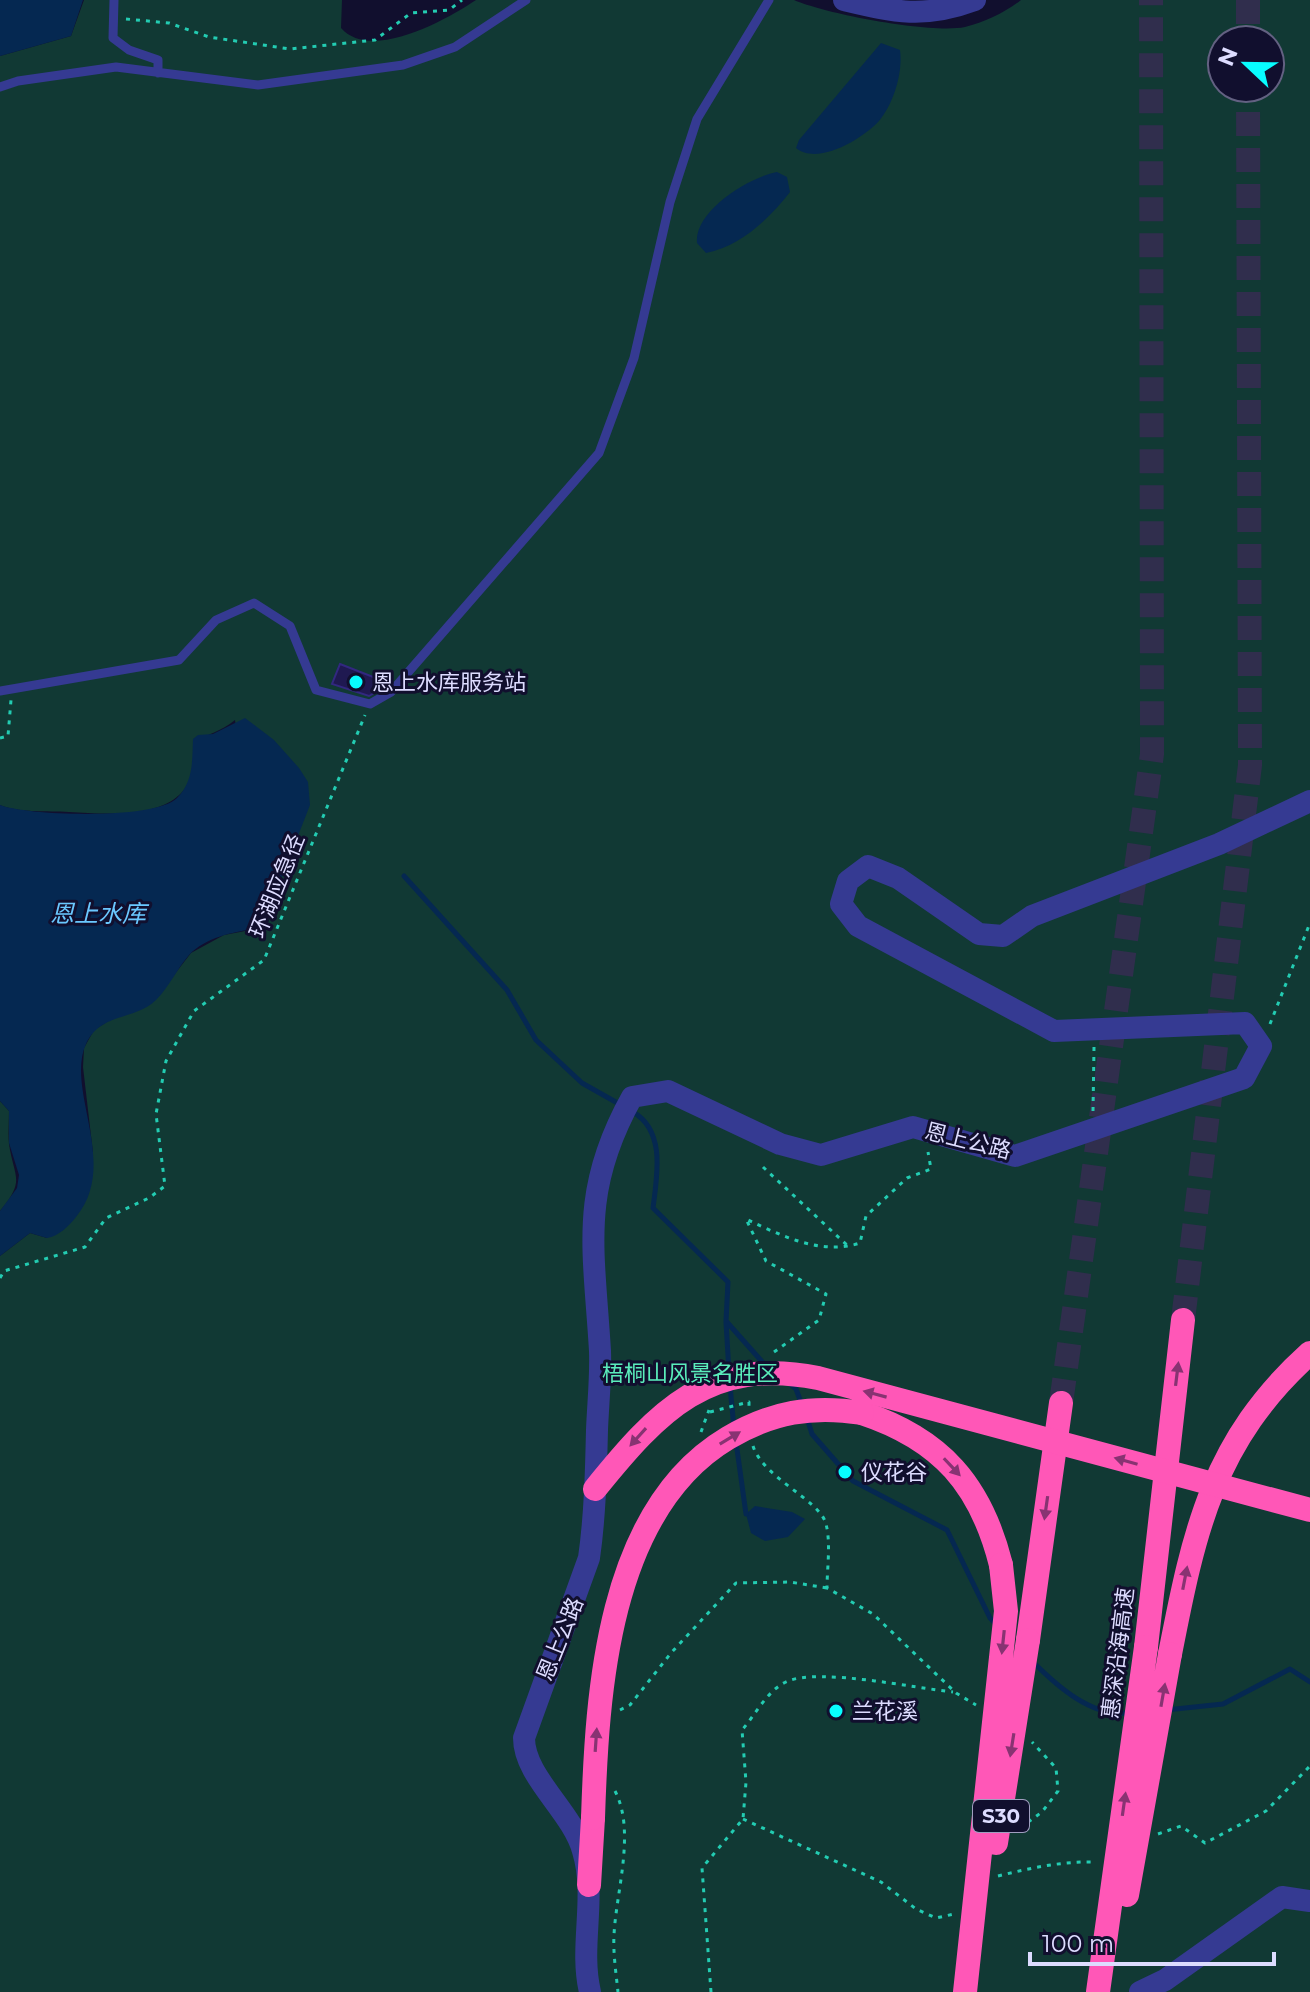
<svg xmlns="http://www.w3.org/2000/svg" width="1310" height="1992" viewBox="0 0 1310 1992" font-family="Montserrat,'Noto Sans SC',sans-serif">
<rect width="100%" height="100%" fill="#110f2e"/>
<path fill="#113934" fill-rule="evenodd" d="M 84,0 L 342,0 L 341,28 C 371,62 446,20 476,0 L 794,0 C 826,14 931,34 965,27 C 985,22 1006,12 1021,0 L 1310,0 L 1310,1992 L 0,1992 L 0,1256 L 30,1233 L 47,1238 L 93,1153 L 83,1067 L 84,1048 L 94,1030 L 167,984 L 191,953 L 224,935 L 262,928 L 235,720 C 221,732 207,733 193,744 C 204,822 120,815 69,812 C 48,811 19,813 0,805 L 0,56 L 71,36 ZM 1222,40 L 1270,40 L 1270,88 L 1222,88 Z
M 0,1101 L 9,1111 C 9,1122 8,1134 9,1144 C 14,1178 26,1180 0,1211 Z"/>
<path fill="#052851" d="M 0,0 L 83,0 L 71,36 L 0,56 Z
M 881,43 L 900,50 C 903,72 894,103 879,121 C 862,139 818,166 796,148 L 799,140 Z
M 777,172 L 787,177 L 790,192 C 769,219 741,246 706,253 L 697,243 C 694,211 749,177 777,172 Z
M 245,718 L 274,740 L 299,768 L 308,782 L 310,805 L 262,928 C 238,931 207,936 189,955 C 177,969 169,987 156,1000 C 134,1021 101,1012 86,1044 C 65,1090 120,1164 76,1217 C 69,1226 59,1236 47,1238 L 30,1233 L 0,1256 L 0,1211 L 17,1188 L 19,1175 L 9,1143 L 9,1111 L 0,1101 L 0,805 C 28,816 156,820 177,798 C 194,781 192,760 193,739 L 198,735 L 213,734 Z
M 755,1506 L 792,1512 L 805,1519 L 788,1537 L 765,1541 L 751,1533 L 746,1514 Z"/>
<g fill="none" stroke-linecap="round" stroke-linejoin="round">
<path stroke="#052851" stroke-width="5" d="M 404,876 L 507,990 L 536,1040 L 582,1083 L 621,1105
M 633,1112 C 666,1131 657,1176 653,1208 L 728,1282 L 726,1321 L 765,1365
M 726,1322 L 729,1372
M 789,1383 L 796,1389 L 802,1405
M 730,1386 L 734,1428
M 807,1418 L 812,1434 L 853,1481 L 947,1530 L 990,1618 L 997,1625
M 736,1442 L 746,1514
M 1032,1661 C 1057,1686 1091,1717 1128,1713
M 1166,1710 L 1223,1704 L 1290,1669 L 1310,1682"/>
</g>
<path fill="#1f1951" stroke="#322880" stroke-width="2" d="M 340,664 L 381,680 L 376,692 L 369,696 L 332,684 Z"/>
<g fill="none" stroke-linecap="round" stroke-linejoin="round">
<path stroke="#302e4d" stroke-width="24" stroke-dasharray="24 12" stroke-linecap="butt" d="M 1248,0 L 1248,40
M 1183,1320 L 1250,765 L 1248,88
M 1061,1403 L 1152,754 L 1151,0"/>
<path stroke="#23ccb2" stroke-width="3" stroke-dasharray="4 6" stroke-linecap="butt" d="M 126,19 L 169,23 L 209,37 L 290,49 L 375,40 L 411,13 L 449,10 L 462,0
M 0,738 L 8,736 L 11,700
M 1270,1024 L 1310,923
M 1093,1111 L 1094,1047
M 763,1167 L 849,1247
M 0,1278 L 4,1271 L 85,1247 L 106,1218 L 149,1198 L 165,1186 L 156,1114 L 166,1061 L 194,1011 L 264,960 L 365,715
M 774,1352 L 819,1320 L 826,1294 L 766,1261 L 746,1219 C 780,1235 821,1256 860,1243 L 866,1216 L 907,1178 L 931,1169 L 928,1152
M 710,1412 L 749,1402 L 749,1406
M 701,1432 L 709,1410
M 753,1446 C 763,1478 820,1500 826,1524 C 831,1543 827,1569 827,1588 L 873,1614 L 956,1693 L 976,1705
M 620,1710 L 630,1705 L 671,1653 L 736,1583 L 790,1582 L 827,1588
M 615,1791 C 636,1831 616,1892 614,1935 C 613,1953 616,1973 618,1992
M 743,1819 L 881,1882 L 916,1909 L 936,1918 L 954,1914
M 1020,1828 L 1042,1812 L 1058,1791 L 1056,1768 L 1032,1742
M 1158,1834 L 1181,1826 L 1205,1843 L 1266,1811 L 1310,1766
M 998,1876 C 1031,1868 1062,1861 1096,1862
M 711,1992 L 702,1868 L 743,1819 L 746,1782 L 742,1730 C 756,1714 768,1689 788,1681 C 820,1668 915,1688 953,1692"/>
<path stroke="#353a92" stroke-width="9" d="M 114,0 L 113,38 L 129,50 L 158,60 L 158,73
M 0,87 L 18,81 L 116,67 L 258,85 L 403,65 L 455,47 L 526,0
M 0,691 L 179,660 L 216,620 L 254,603 L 290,626 L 316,690 L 370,704 L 391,692 L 599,453 L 634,358 L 670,202 L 697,119 L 769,0"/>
<path stroke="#353a92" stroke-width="22" d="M 844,0 C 895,12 924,19 975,0
M 590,1992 C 579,1946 597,1897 583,1851 C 572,1811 524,1777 524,1738 L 589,1558 C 595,1516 596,1473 597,1430 C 598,1404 601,1377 600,1351 C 594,1249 579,1192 632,1097 L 668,1091 L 780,1144 L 821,1155 L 913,1127 L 1015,1156 L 1244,1078 L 1261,1046 L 1245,1023 L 1054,1031 L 858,926 L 841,904 L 848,881 L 868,866 L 898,878 L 979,934 L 1003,936 L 1032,916 L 1219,844 L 1310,801
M 1140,1992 L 1165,1980 L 1282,1897 L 1310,1901"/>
<path stroke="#ff57b7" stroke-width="24" d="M 862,1413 C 941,1439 981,1485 1001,1565
M 1028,1640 L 1061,1403
M 1146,1647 L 1183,1320
M 1170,1654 C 1194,1531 1213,1440 1310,1353
M 589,1885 L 593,1818"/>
<path stroke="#ff57b7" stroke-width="24" d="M 595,1489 C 658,1411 709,1356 818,1378 L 1310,1510
M 593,1818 C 597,1693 607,1510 728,1438 C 772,1412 812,1405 862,1413
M 996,1843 L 1028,1640
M 1127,1895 L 1170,1654
M 965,1992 L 1006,1611 L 1001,1565
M 1098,1992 L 1146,1647"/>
</g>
<defs><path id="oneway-solid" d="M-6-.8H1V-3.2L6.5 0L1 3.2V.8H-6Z" transform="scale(2)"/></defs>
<g fill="#883372">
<use href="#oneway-solid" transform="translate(1177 1374) rotate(-83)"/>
<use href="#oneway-solid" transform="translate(875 1394) rotate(-165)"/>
<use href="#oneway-solid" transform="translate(638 1437) rotate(132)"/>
<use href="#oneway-solid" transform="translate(730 1438) rotate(-31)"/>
<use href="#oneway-solid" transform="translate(1126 1461) rotate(-164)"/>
<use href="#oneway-solid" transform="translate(952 1467) rotate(47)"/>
<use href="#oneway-solid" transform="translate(1046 1508) rotate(98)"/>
<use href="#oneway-solid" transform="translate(1185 1578) rotate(-79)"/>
<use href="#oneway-solid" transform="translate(1003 1642) rotate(96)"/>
<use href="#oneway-solid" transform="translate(1163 1695) rotate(-80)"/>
<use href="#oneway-solid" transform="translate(596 1740) rotate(-86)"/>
<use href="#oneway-solid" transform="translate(1012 1745) rotate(99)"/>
<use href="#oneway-solid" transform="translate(1124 1804) rotate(-82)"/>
</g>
<g fill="#08fdff" stroke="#110f2e" stroke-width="3">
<circle cx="356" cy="682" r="8"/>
<circle cx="845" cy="1472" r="8"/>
<circle cx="836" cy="1711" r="8"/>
</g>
<g text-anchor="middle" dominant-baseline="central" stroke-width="6" stroke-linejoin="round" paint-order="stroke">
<rect fill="#110f2e" stroke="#a09ec0" stroke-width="2" x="973" y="1800" width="56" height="32" rx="6"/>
<g font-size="20" font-weight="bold" fill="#dddcff">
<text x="1001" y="1816">S30</text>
</g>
<g font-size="22" fill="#dddcff" stroke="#110f2e" text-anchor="start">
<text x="372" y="682">恩上水库服务站</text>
<text x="861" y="1472">仪花谷</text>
<text x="852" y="1711">兰花溪</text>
</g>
<g font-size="22" fill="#dddcff" stroke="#110f2e">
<text transform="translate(277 886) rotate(-68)">环湖应急径</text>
<text transform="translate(968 1141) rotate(14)">恩上公路</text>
<text transform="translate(560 1639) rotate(-68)">恩上公路</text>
<text transform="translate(1118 1653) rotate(-83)">惠深沿海高速</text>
</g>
<g font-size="22" fill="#5aedbb" stroke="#110f2e">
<text x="690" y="1373">梧桐山风景名胜区</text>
</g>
<g font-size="24" font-style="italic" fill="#6ac8ff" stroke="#110f2e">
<text x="98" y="913">恩上水库</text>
</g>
</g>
<g transform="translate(1246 64) rotate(292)"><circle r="38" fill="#110f2e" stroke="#636182" stroke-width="2"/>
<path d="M0-6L14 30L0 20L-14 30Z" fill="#08fdff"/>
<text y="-12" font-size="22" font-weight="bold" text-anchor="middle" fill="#dddcff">N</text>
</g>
<path d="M1030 1952v12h244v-12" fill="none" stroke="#dddcff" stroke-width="4"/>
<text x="1042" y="1952" font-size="24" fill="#dddcff" stroke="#110f2e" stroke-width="6" paint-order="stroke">100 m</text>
</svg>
